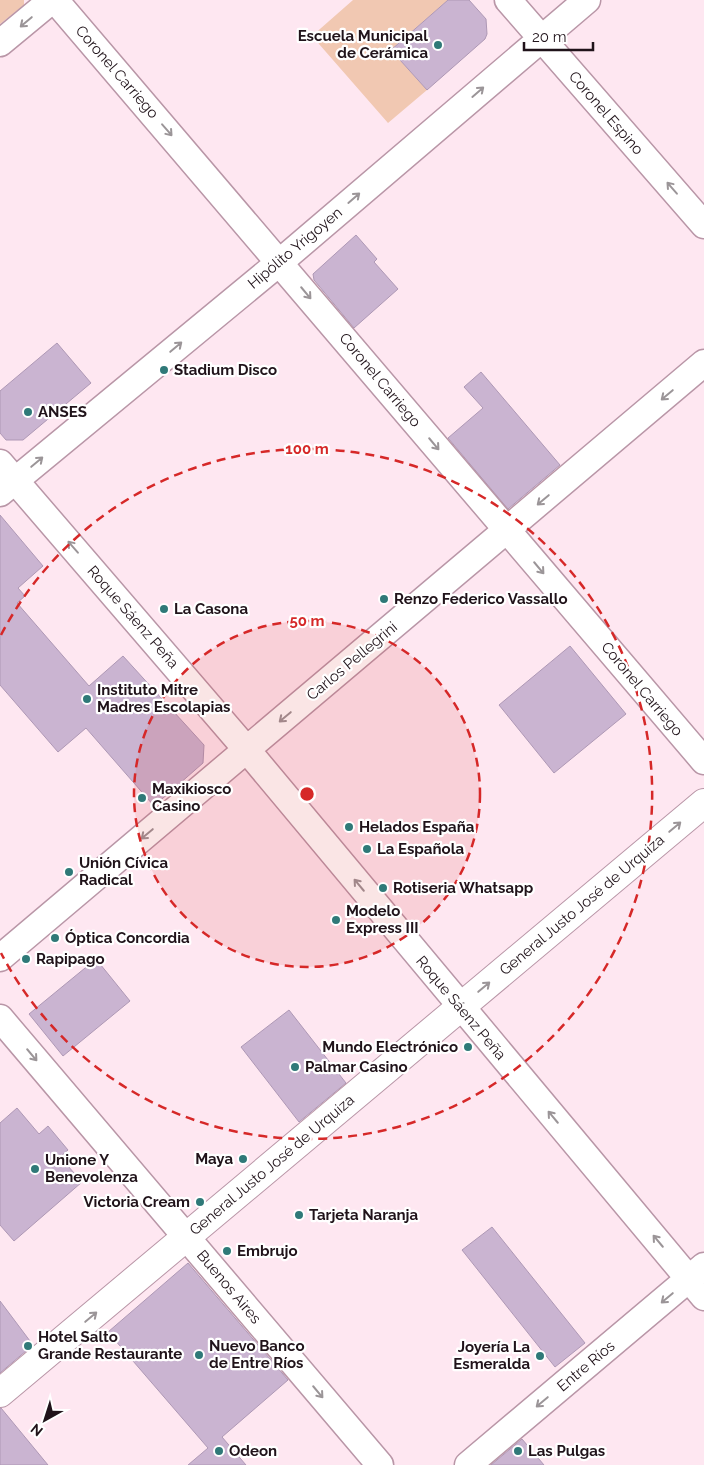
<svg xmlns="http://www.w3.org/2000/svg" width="704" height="1465" viewBox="0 0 704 1465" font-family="Raleway,sans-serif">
<rect width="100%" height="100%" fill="#fee7f1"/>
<path fill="#f1c8b2" d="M 0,0 L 24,0 L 24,5 L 0,24 Z
M 353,0 L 448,0 L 391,50 L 427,90 L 388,123 L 312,36 Z"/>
<path fill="#cab4d1" stroke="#ae98b5" d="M 448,0 L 469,0 L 486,19 L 487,34 L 485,39 L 427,90 L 391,50 Z
M 356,235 L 377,259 L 374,262 L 398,289 L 354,328 L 314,280 L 313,274 Z
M 57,343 L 91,383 L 23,440 L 6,440 L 0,433 L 0,391 Z
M 481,372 L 560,465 L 508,509 L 448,438 L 483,408 L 464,387 Z
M 0,515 L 43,566 L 18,588 L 25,596 L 17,603 L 89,686 L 123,656 L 204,745 L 203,763 L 154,806 L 86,728 L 58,752 L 0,685 Z
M 570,646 L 626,714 L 554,773 L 499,705 Z
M 96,959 L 130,1001 L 63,1056 L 29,1014 Z
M 289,1010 L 346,1083 L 299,1122 L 241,1047 Z
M 17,1108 L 39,1134 L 48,1126 L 68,1150 L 60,1157 L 82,1182 L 14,1241 L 0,1225 L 0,1123 Z
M 492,1227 L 585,1343 L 555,1367 L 462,1250 Z
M 188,1263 L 288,1380 L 222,1437 L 246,1465 L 188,1465 L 208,1448 L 108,1332 Z
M 0,1301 L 33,1345 L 0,1373 Z
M 0,1408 L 1,1408 L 48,1465 L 0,1465 Z
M 522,1439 L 544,1465 L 491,1465 Z"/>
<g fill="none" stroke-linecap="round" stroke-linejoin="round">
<g stroke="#b996a7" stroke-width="29">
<path id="minor" d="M 55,0 L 704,761
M 508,0 L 704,225
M 0,43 L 52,0
M 0,463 L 247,750 L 704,1297
M 0,493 L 280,262 L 587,0
M 0,958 L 704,363
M 0,1018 L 380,1465
M 468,1465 L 704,1266"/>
</g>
<g stroke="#b996a7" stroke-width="30">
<path id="tertiary" d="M 0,1393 L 704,803"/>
</g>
<use href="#minor" stroke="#fff" stroke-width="26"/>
<use href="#tertiary" stroke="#fff" stroke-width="28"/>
</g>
<defs><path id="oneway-shaft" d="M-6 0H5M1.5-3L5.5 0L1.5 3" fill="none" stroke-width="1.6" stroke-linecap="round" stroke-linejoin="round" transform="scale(1.25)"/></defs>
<g stroke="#9b9598">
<use href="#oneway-shaft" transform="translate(26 22) rotate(140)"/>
<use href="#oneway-shaft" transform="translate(478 92) rotate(-41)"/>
<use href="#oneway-shaft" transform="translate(167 130) rotate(49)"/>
<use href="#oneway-shaft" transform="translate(672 188) rotate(-131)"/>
<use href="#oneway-shaft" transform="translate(354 198) rotate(-41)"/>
<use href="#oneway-shaft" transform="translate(306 293) rotate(50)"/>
<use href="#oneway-shaft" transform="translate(176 347) rotate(-40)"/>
<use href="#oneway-shaft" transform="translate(667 395) rotate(140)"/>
<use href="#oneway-shaft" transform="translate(434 444) rotate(50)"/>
<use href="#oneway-shaft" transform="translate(37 462) rotate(-40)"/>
<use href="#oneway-shaft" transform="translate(543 500) rotate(140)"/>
<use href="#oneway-shaft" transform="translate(73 547) rotate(-131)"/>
<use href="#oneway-shaft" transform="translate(539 568) rotate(50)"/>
<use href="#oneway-shaft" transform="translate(285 717) rotate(140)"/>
<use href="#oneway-shaft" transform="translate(675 827) rotate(-40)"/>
<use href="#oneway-shaft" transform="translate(147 834) rotate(140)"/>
<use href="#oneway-shaft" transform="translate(359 885) rotate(-130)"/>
<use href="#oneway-shaft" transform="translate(484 987) rotate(-40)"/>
<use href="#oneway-shaft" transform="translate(32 1055) rotate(50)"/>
<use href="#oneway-shaft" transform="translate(553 1117) rotate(-130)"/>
<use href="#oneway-shaft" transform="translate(658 1241) rotate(-130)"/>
<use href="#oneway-shaft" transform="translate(667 1298) rotate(140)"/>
<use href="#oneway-shaft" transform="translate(91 1317) rotate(-40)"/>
<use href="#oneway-shaft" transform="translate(318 1392) rotate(50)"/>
<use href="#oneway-shaft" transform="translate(542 1402) rotate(140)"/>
</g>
<circle cx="307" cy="794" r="173" fill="#d62828" fill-opacity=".12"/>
<g fill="none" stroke="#d62828" stroke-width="2.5" stroke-dasharray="9 6">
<circle cx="307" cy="794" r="173"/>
<path d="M1 635A345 345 0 1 1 1 953"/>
</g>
<g fill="#2f7978" stroke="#fff" stroke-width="2">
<circle cx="438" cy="45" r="5"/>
<circle cx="164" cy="370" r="5"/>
<circle cx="28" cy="412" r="5"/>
<circle cx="384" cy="599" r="5"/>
<circle cx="164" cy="609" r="5"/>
<circle cx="87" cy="699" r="5"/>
<circle cx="142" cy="798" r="5"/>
<circle cx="349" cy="827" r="5"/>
<circle cx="367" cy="849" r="5"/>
<circle cx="69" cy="872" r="5"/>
<circle cx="383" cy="888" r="5"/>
<circle cx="336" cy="920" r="5"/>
<circle cx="55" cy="938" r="5"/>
<circle cx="26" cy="959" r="5"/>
<circle cx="468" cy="1047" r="5"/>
<circle cx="295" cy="1067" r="5"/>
<circle cx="243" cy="1159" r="5"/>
<circle cx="35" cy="1169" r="5"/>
<circle cx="200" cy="1202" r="5"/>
<circle cx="299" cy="1215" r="5"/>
<circle cx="227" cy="1251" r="5"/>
<circle cx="28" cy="1346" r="5"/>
<circle cx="199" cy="1355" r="5"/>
<circle cx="540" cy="1356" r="5"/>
<circle cx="219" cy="1451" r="5"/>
<circle cx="518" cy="1451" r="5"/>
</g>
<g text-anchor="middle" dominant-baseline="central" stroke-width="4.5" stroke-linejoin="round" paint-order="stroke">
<g font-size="15" font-weight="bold" fill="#20131a" stroke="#fff" text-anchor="start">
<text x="428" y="36" text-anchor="end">Escuela Municipal<tspan x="428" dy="17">de Cerámica</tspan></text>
<text x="174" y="370">Stadium Disco</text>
<text x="38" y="412">ANSES</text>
<text x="394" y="599">Renzo Federico Vassallo</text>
<text x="174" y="609">La Casona</text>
<text x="97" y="690">Instituto Mitre<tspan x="97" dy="17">Madres Escolapias</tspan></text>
<text x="152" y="789">Maxikiosco<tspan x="152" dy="17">Casino</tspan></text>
<text x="359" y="827">Helados España</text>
<text x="377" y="849">La Española</text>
<text x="79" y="863">Unión Cívica<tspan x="79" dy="17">Radical</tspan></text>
<text x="393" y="888">Rotiseria Whatsapp</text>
<text x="346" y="911">Modelo<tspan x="346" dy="17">Express III</tspan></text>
<text x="65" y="938">Óptica Concordia</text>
<text x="36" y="959">Rapipago</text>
<text x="458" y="1047" text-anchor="end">Mundo Electrónico</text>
<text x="305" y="1067">Palmar Casino</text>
<text x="233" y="1159" text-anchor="end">Maya</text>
<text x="45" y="1160">Unione Y<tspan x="45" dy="17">Benevolenza</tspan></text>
<text x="190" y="1202" text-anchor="end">Victoria Cream</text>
<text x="309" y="1215">Tarjeta Naranja</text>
<text x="237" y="1251">Embrujo</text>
<text x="38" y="1337">Hotel Salto<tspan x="38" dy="17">Grande Restaurante</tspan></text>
<text x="209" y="1346">Nuevo Banco<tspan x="209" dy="17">de Entre Ríos</tspan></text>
<text x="530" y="1347" text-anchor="end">Joyería La<tspan x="530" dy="17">Esmeralda</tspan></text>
<text x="229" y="1451">Odeon</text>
<text x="528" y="1451">Las Pulgas</text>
</g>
<g font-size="15" fill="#20131a" stroke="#fff">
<text transform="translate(117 72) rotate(49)">Coronel Carriego</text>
<text transform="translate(606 113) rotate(49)">Coronel Espino</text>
<text transform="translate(295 248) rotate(-40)">Hipólito Yrigoyen</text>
<text transform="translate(380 380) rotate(50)">Coronel Carriego</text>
<text transform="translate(133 617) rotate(49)">Roque Sáenz Peña</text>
<text transform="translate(352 661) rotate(-40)">Carlos Pellegrini</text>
<text transform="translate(642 689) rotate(50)">Coronel Carriego</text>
<text transform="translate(582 905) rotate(-40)">General Justo José de Urquiza</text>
<text transform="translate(461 1008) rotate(50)">Roque Sáenz Peña</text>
<text transform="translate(272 1165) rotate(-40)">General Justo José de Urquiza</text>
<text transform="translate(229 1287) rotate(50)">Buenos Aires</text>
<text transform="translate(586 1366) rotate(-40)">Entre Ríos</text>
</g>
</g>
<circle cx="307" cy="794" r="8" fill="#d62828" stroke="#fff" stroke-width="2.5"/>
<g font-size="15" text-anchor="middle" font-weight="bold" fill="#d62828" stroke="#fff" stroke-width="4.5" stroke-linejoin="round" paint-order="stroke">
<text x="307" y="454">100 m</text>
<text x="307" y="626">50 m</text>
</g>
<g transform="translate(45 1420) rotate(219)" stroke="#ffffff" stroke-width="4" paint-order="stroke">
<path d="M0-4L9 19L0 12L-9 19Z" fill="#20131a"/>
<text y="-8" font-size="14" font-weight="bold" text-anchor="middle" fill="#20131a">N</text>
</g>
<path d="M524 42v8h69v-8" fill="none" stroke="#20131a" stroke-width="2.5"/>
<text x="532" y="42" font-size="15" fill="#20131a" stroke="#ffffff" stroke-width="4" paint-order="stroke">20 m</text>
</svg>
